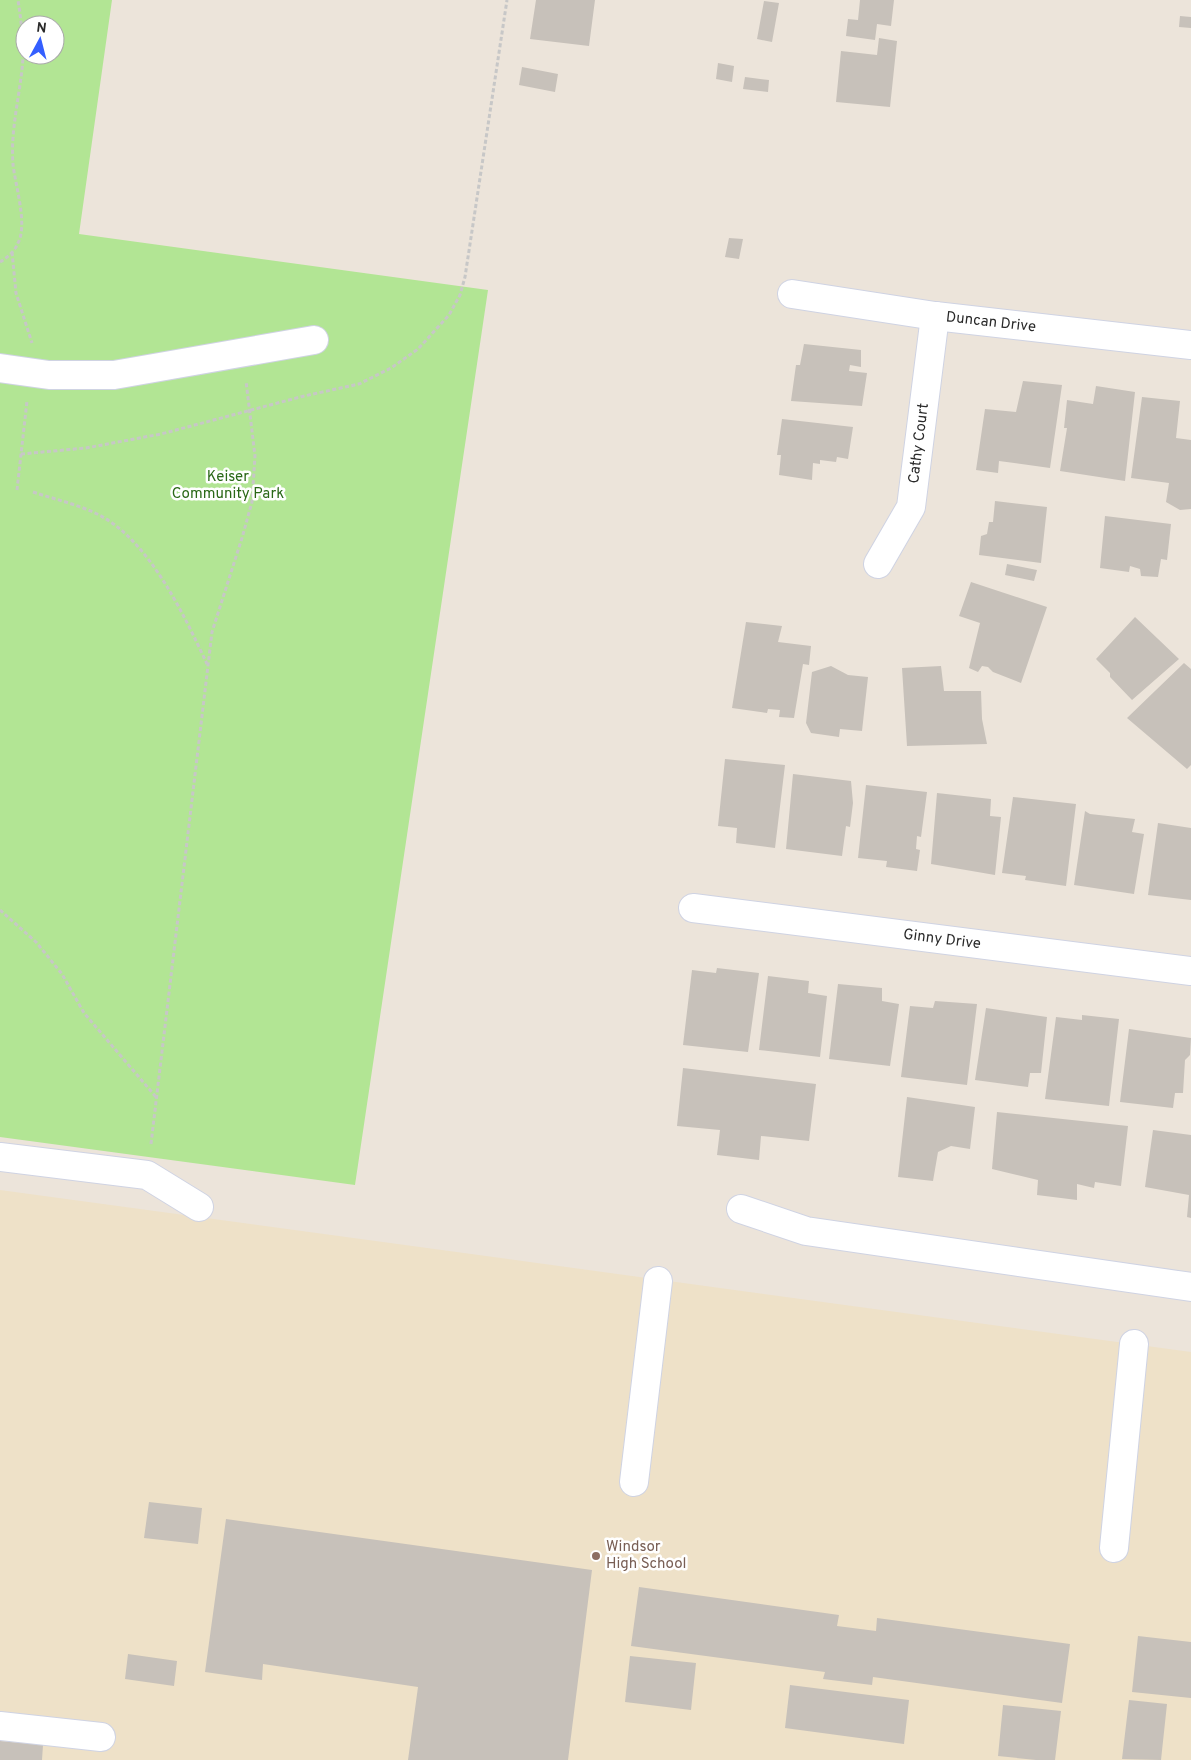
<svg xmlns="http://www.w3.org/2000/svg" width="1191" height="1760" viewBox="0 0 1191 1760" font-family="Overpass,sans-serif">
<rect width="100%" height="100%" fill="#ece4da"/>
<path fill="#eee1c8" d="M 0,1190 L 1191,1352 L 1191,1760 L 0,1760 Z"/>
<path fill="#b2e594" fill-rule="evenodd" d="M 0,0 L 112,0 L 79,234 L 488,290 L 355,1185 L 0,1137 ZM 25,25 L 55,25 L 55,55 L 25,55 Z"/>
<path fill="#c7c1ba" d="M 536,0 L 595,0 L 589,46 L 530,39 Z
M 860,0 L 894,0 L 891,26 L 877,24 L 875,40 L 846,36 L 848,19 L 858,20 Z
M 764,1 L 779,3 L 772,42 L 757,39 Z
M 1180,16 L 1191,17 L 1191,28 L 1179,27 Z
M 879,38 L 897,41 L 890,107 L 836,102 L 841,51 L 877,55 Z
M 718,63 L 734,66 L 732,82 L 716,79 Z
M 522,67 L 558,74 L 555,92 L 519,85 Z
M 745,77 L 769,80 L 768,92 L 743,89 Z
M 729,238 L 743,239 L 739,259 L 725,257 Z
M 804,344 L 861,350 L 861,367 L 850,365 L 849,371 L 867,373 L 862,406 L 791,401 L 796,365 L 800,365 Z
M 1023,381 L 1062,385 L 1050,468 L 999,461 L 998,473 L 976,470 L 985,409 L 1016,412 Z
M 1096,386 L 1135,392 L 1125,481 L 1060,471 L 1067,428 L 1064,428 L 1067,400 L 1093,404 Z
M 1142,397 L 1180,401 L 1176,438 L 1191,440 L 1191,509 L 1180,510 L 1166,502 L 1169,483 L 1131,478 Z
M 782,419 L 853,427 L 848,459 L 837,457 L 836,462 L 820,460 L 820,464 L 813,463 L 812,480 L 779,475 L 781,455 L 777,455 Z
M 995,501 L 1047,507 L 1041,563 L 979,555 L 981,536 L 987,534 L 989,522 L 993,522 Z
M 1105,516 L 1171,524 L 1167,560 L 1161,559 L 1158,577 L 1141,576 L 1140,569 L 1130,566 L 1129,572 L 1100,568 Z
M 1007,564 L 1037,570 L 1034,581 L 1005,575 Z
M 971,582 L 1047,607 L 1021,683 L 993,672 L 988,667 L 982,666 L 978,672 L 969,668 L 980,623 L 959,616 Z
M 1135,617 L 1179,659 L 1132,700 L 1110,677 L 1110,673 L 1096,659 Z
M 746,622 L 782,626 L 778,642 L 811,646 L 809,665 L 803,664 L 794,718 L 779,717 L 780,710 L 768,709 L 767,713 L 732,708 Z
M 1184,663 L 1191,669 L 1191,765 L 1187,769 L 1127,718 Z
M 831,666 L 848,675 L 868,677 L 862,731 L 840,729 L 839,737 L 811,733 L 806,723 L 812,672 Z
M 941,666 L 944,691 L 981,691 L 982,719 L 987,744 L 907,746 L 902,668 Z
M 725,759 L 785,765 L 775,848 L 736,843 L 737,828 L 718,826 Z
M 793,774 L 851,781 L 853,803 L 850,827 L 846,826 L 842,856 L 786,849 Z
M 866,785 L 927,792 L 921,837 L 917,836 L 916,849 L 920,850 L 917,871 L 886,867 L 887,861 L 858,858 Z
M 937,793 L 991,799 L 990,816 L 1001,817 L 995,875 L 931,864 Z
M 1013,797 L 1076,804 L 1066,886 L 1025,880 L 1026,876 L 1002,873 Z
M 1085,811 L 1090,814 L 1135,819 L 1132,832 L 1144,834 L 1134,894 L 1074,885 Z
M 1158,823 L 1191,828 L 1191,900 L 1148,895 Z
M 717,968 L 759,973 L 748,1052 L 683,1045 L 692,970 L 716,973 Z
M 768,976 L 809,981 L 808,993 L 827,996 L 820,1057 L 759,1050 Z
M 838,984 L 882,988 L 882,1001 L 899,1004 L 890,1066 L 829,1059 Z
M 935,1001 L 977,1004 L 967,1085 L 901,1077 L 910,1006 L 933,1008 Z
M 986,1008 L 1047,1017 L 1041,1073 L 1030,1073 L 1028,1087 L 975,1080 Z
M 1082,1015 L 1119,1019 L 1109,1106 L 1045,1099 L 1056,1017 L 1082,1020 Z
M 1129,1029 L 1191,1038 L 1190,1055 L 1185,1060 L 1183,1093 L 1175,1093 L 1173,1108 L 1120,1102 Z
M 683,1068 L 816,1084 L 809,1141 L 761,1136 L 759,1160 L 717,1155 L 720,1130 L 677,1126 Z
M 907,1097 L 975,1107 L 970,1149 L 951,1146 L 938,1152 L 933,1181 L 898,1177 Z
M 997,1112 L 1128,1126 L 1121,1186 L 1095,1182 L 1094,1188 L 1077,1184 L 1077,1200 L 1037,1195 L 1038,1180 L 992,1169 Z
M 1153,1130 L 1191,1135 L 1191,1218 L 1187,1217 L 1189,1195 L 1145,1187 Z
M 149,1502 L 202,1508 L 198,1544 L 144,1538 Z
M 226,1519 L 592,1570 L 568,1760 L 408,1760 L 418,1687 L 263,1664 L 262,1680 L 205,1672 Z
M 639,1587 L 839,1615 L 837,1626 L 876,1631 L 877,1618 L 1070,1644 L 1062,1703 L 873,1677 L 872,1685 L 823,1679 L 825,1672 L 631,1646 Z
M 1138,1636 L 1191,1642 L 1191,1698 L 1132,1692 Z
M 128,1654 L 177,1661 L 174,1686 L 125,1679 Z
M 630,1656 L 696,1663 L 691,1710 L 625,1702 Z
M 790,1685 L 909,1700 L 904,1744 L 785,1728 Z
M 1129,1700 L 1167,1704 L 1161,1760 L 1122,1759 Z
M 1003,1705 L 1061,1711 L 1055,1760 L 1036,1760 L 998,1756 Z
M 0,1741 L 43,1745 L 42,1760 L 0,1760 Z"/>
<g fill="none" stroke-linecap="round" stroke-linejoin="round">
<g stroke="#cfd3e3" stroke-width="30">
<g id="minor">
<path id="s1" d="M 792,294 L 935,316 L 1191,345"/>
<path d="M 0,368 L 49,375 L 114,375 L 314,340"/>
<path id="s2" d="M 878,564 L 911,507 L 935,316"/>
<path id="s3" d="M 693,908 L 1191,971"/>
<path d="M 0,1157 L 147,1175 L 199,1207"/>
<path d="M 741,1209 L 806,1231 L 1191,1287"/>
<path d="M 634,1482 L 658,1281"/>
<path d="M 1114,1548 L 1134,1344"/>
<path d="M 0,1726 L 101,1737"/>
</g>
</g>
<path stroke="#c7c7c7" stroke-width="3" stroke-dasharray="4 2.5" stroke-linecap="butt" d="M 12,252 L 16,293 L 32,343
M 0,262 C 7,258 15,251 18,243 C 28,224 15,185 13,164 C 10,129 21,92 23,57 C 23,38 21,19 18,0
M 21,454 L 86,448 L 161,434 L 304,396 L 359,384 L 391,368 L 418,349 L 449,315 L 460,295 L 465,277 L 507,0
M 17,490 L 27,401
M 33,492 C 54,499 76,504 95,513 C 148,537 184,615 207,664
M 0,910 L 36,942 L 62,974 L 84,1013 L 156,1097
M 151,1144 L 212,632 L 242,538 L 252,502 L 255,456 L 246,381"/>
<use href="#minor" stroke="#fff" stroke-width="28"/>
</g>
<circle fill="#8d6e63" stroke="#fff" stroke-width="2" cx="596" cy="1556" r="5"/>
<g text-anchor="middle" dominant-baseline="central" stroke-width="5" stroke-linejoin="round" paint-order="stroke">
<g font-size="15" fill="#292929" stroke="#fff">
<text stroke="none"><textPath href="#s1" startOffset="201">Duncan Drive</textPath></text>
<text stroke="none"><textPath href="#s2" startOffset="130">Cathy Court</textPath></text>
<text stroke="none"><textPath href="#s3" startOffset="251">Ginny Drive</textPath></text>
</g>
<g font-size="15" fill="#2a6817" stroke="#fff">
<text x="228" y="477">Keiser<tspan x="228" dy="17">Community Park</tspan></text>
</g>
<g font-size="15" fill="#785e54" stroke="#fff" text-anchor="start">
<text x="606" y="1547">Windsor<tspan x="606" dy="17">High School</tspan></text>
</g>
</g>
<g transform="translate(40 40) rotate(7)"><circle r="24" fill="#ffffff" stroke="#a9a9a9"/>
<path d="M0-4L9 19L0 12L-9 19Z" fill="#345fff"/>
<text y="-8" font-size="14" font-weight="bold" text-anchor="middle" fill="#292929">N</text>
</g>
</svg>
